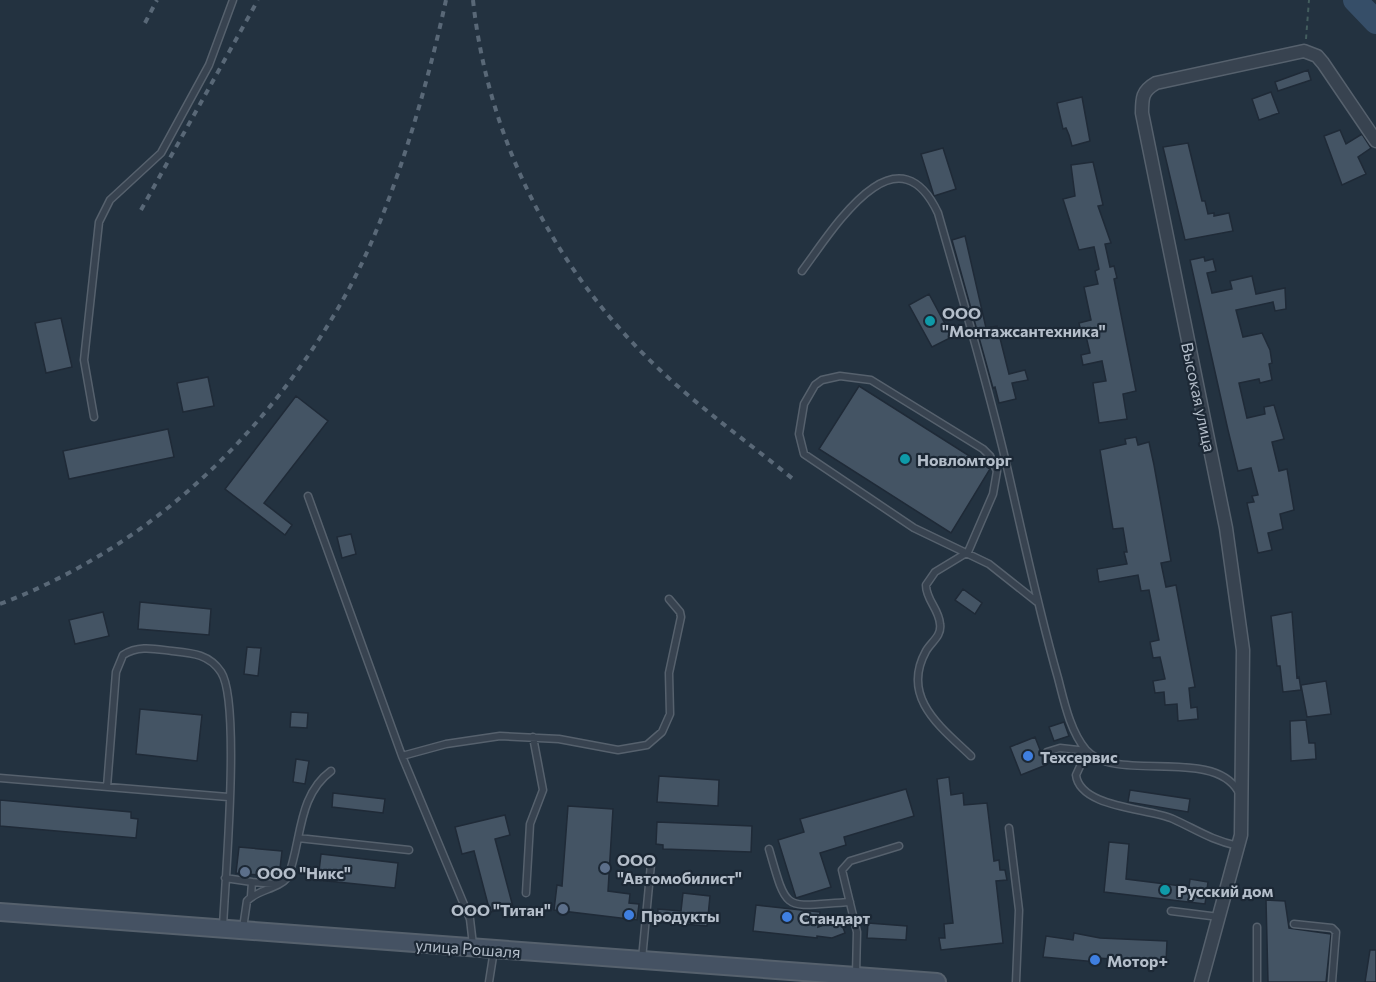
<svg xmlns="http://www.w3.org/2000/svg" width="1376" height="982" viewBox="0 0 1376 982" font-family="Commissioner,sans-serif">
<rect width="100%" height="100%" fill="#233240"/>
<g fill="none" stroke-linecap="round" stroke-linejoin="round">
<path stroke="#364e68" stroke-width="24" d="M 1355,0 L 1376,22"/>
</g>
<path fill="#445464" stroke="#1f2a37" stroke-width="1.5" d="M 1308,70 L 1311,80 L 1278,91 L 1275,82 Z
M 1271,92 L 1279,113 L 1259,120 L 1252,99 Z
M 1082,97 L 1090,141 L 1072,146 L 1069,135 L 1066,128 L 1063,129 L 1057,103 Z
M 1340,130 L 1346,144 L 1362,134 L 1371,148 L 1358,157 L 1366,174 L 1342,185 L 1324,136 Z
M 1188,143 L 1202,201 L 1205,201 L 1208,214 L 1214,213 L 1214,216 L 1229,213 L 1233,231 L 1185,240 L 1163,147 Z
M 943,148 L 956,189 L 934,196 L 921,154 Z
M 1093,162 L 1103,205 L 1098,206 L 1111,243 L 1105,244 L 1110,267 L 1114,266 L 1117,278 L 1114,279 L 1136,391 L 1123,394 L 1127,419 L 1099,423 L 1093,383 L 1106,381 L 1102,361 L 1083,365 L 1081,355 L 1090,353 L 1085,332 L 1081,333 L 1079,323 L 1091,320 L 1084,287 L 1098,284 L 1095,271 L 1099,269 L 1094,247 L 1079,250 L 1063,199 L 1075,196 L 1071,165 Z
M 965,236 L 986,328 L 997,326 L 1009,374 L 1025,370 L 1028,380 L 1012,383 L 1016,399 L 999,403 L 995,387 L 993,388 L 952,240 Z
M 1204,257 L 1205,261 L 1213,259 L 1216,271 L 1207,273 L 1212,293 L 1232,289 L 1230,281 L 1252,276 L 1256,294 L 1285,288 L 1286,309 L 1275,311 L 1273,302 L 1236,310 L 1243,337 L 1262,333 L 1270,350 L 1272,363 L 1269,364 L 1272,380 L 1260,383 L 1259,379 L 1239,383 L 1247,418 L 1265,414 L 1264,407 L 1274,405 L 1284,439 L 1272,442 L 1279,471 L 1287,469 L 1294,510 L 1280,514 L 1283,529 L 1268,533 L 1272,550 L 1258,553 L 1247,503 L 1254,502 L 1252,496 L 1258,495 L 1251,468 L 1238,471 L 1228,430 L 1190,260 Z
M 929,294 L 952,337 L 932,347 L 909,305 Z
M 61,318 L 72,367 L 46,373 L 35,323 Z
M 208,377 L 214,406 L 183,412 L 177,383 Z
M 859,386 L 990,469 L 951,533 L 819,449 Z
M 296,396 L 328,421 L 264,503 L 292,525 L 285,535 L 225,489 Z
M 168,429 L 174,457 L 69,479 L 63,451 Z
M 1136,437 L 1138,445 L 1149,442 L 1154,465 L 1171,561 L 1161,563 L 1166,587 L 1176,585 L 1195,687 L 1189,688 L 1191,708 L 1197,707 L 1198,719 L 1178,721 L 1177,704 L 1165,705 L 1164,692 L 1155,693 L 1153,681 L 1165,679 L 1160,657 L 1153,658 L 1150,642 L 1159,640 L 1149,590 L 1141,591 L 1138,575 L 1099,582 L 1097,569 L 1127,564 L 1124,552 L 1127,552 L 1123,528 L 1113,529 L 1100,450 L 1126,444 L 1125,439 Z
M 351,534 L 356,554 L 342,558 L 337,537 Z
M 963,589 L 982,603 L 975,614 L 955,600 Z
M 140,602 L 211,609 L 209,635 L 138,629 Z
M 103,612 L 109,636 L 75,644 L 69,620 Z
M 1292,612 L 1297,678 L 1299,677 L 1301,690 L 1283,692 L 1280,666 L 1277,666 L 1271,616 Z
M 247,647 L 261,648 L 258,676 L 244,674 Z
M 1326,681 L 1331,714 L 1307,717 L 1301,685 Z
M 140,709 L 202,715 L 197,761 L 136,754 Z
M 291,712 L 308,713 L 307,728 L 290,727 Z
M 1306,720 L 1309,743 L 1315,743 L 1316,759 L 1291,761 L 1290,721 Z
M 1064,722 L 1069,736 L 1054,741 L 1049,727 Z
M 1035,737 L 1046,765 L 1021,775 L 1010,747 Z
M 296,759 L 309,761 L 305,784 L 293,782 Z
M 659,776 L 719,780 L 718,806 L 657,802 Z
M 949,777 L 951,795 L 963,793 L 964,805 L 987,803 L 994,861 L 999,860 L 1000,870 L 1005,870 L 1007,880 L 996,881 L 1003,943 L 941,950 L 939,938 L 945,938 L 944,924 L 953,923 L 937,779 Z
M 906,789 L 914,816 L 844,837 L 846,845 L 820,853 L 831,887 L 796,898 L 778,840 L 804,832 L 800,819 Z
M 1130,790 L 1190,799 L 1188,812 L 1128,802 Z
M 333,793 L 385,799 L 383,813 L 332,807 Z
M 0,800 L 131,812 L 131,818 L 138,819 L 136,838 L 0,826 Z
M 568,806 L 613,809 L 608,891 L 630,894 L 629,903 L 639,904 L 637,920 L 554,910 L 557,885 L 562,886 Z
M 505,815 L 510,835 L 495,839 L 513,907 L 490,912 L 474,851 L 462,854 L 455,827 Z
M 657,822 L 752,826 L 751,852 L 663,849 L 663,845 L 656,844 Z
M 1109,842 L 1129,844 L 1126,879 L 1189,887 L 1190,879 L 1208,882 L 1205,904 L 1104,892 Z
M 239,847 L 282,851 L 279,877 L 236,873 Z
M 321,854 L 398,863 L 395,888 L 318,880 Z
M 683,893 L 710,896 L 707,926 L 657,922 L 658,909 L 681,911 Z
M 1266,900 L 1285,901 L 1289,928 L 1331,934 L 1326,982 L 1268,982 Z
M 756,905 L 820,912 L 818,927 L 840,919 L 845,933 L 832,938 L 817,936 L 817,938 L 753,931 Z
M 868,923 L 907,926 L 906,940 L 867,938 Z
M 1074,933 L 1100,938 L 1167,941 L 1166,962 L 1097,958 L 1097,962 L 1043,957 L 1046,936 L 1073,940 Z
M 1370,950 L 1376,950 L 1376,982 L 1365,982 Z"/>
<g fill="none" stroke-linecap="round" stroke-linejoin="round">
<g stroke="#56616d" stroke-width="9">
<path id="lane" d="M 802,271 C 832,231 896,124 938,213 C 962,297 987,381 1007,467 C 1023,537 1038,608 1058,678 C 1064,701 1070,731 1086,750 C 1115,783 1213,747 1238,791
M 94,417 L 84,360 L 99,222 L 110,200 L 161,153 L 209,65 L 233,0
M 308,496 L 402,756 L 470,919 L 473,945
M 1047,752 L 1060,748 L 1087,751 L 1076,775 C 1080,808 1148,808 1173,819 C 1197,830 1211,840 1238,846
M 402,756 L 446,744 L 500,736 L 559,739 L 618,750 L 647,745 L 662,732 L 670,714 L 669,673 L 681,617 L 680,612 L 669,599
M 971,756 C 942,728 900,698 926,651 C 931,642 942,636 940,624 C 939,609 926,600 926,585 L 935,572 L 968,552 L 993,494 L 997,471 L 990,456 L 983,449 L 871,380 L 840,376 L 822,380 L 815,385 L 804,404 L 799,434 L 804,454 L 914,528 L 989,564 L 1037,602
M 0,778 L 228,797
M 107,787 L 116,672 L 123,655 C 139,645 155,649 172,651 C 192,653 209,654 221,672 C 241,702 225,881 223,927
M 1009,828 L 1019,910 L 1016,982
M 298,838 L 409,850
M 769,849 C 788,915 783,906 850,902
M 225,878 L 252,882 L 251,896
M 252,882 L 276,884
M 526,893 L 530,824 L 543,790 L 533,737
M 1171,911 L 1219,917
M 1294,924 L 1332,928 L 1336,932 L 1332,982
M 1257,927 L 1257,982
M 243,928 L 247,901 C 258,889 277,890 288,877 C 302,841 297,796 331,771
M 642,959 L 651,864
M 856,975 L 857,932 L 842,870 L 850,861 L 899,846
M 489,982 L 494,950"/>
</g>
<g stroke="#56616d" stroke-width="15">
<path id="street" d="M 1201,982 L 1241,835 L 1243,650 L 1226,528 L 1142,113 C 1142,98 1142,91 1156,83 L 1304,51 L 1317,56 L 1323,63 L 1376,141"/>
</g>
<g stroke="#56616d" stroke-width="20">
<path id="secondary" d="M 0,912 L 937,982"/>
</g>
<path stroke="#435d5e" stroke-width="2" stroke-dasharray="4.5 4.5" stroke-linecap="butt" d="M 1306,39 L 1309,0"/>
<use href="#lane" stroke="#384350" stroke-width="6"/>
<use href="#street" stroke="#384350" stroke-width="12"/>
<use href="#secondary" stroke="#455263" stroke-width="16"/>
<path stroke="#596877" stroke-width="4" stroke-dasharray="6 6" stroke-linecap="butt" d="M 473,0 C 488,141 556,273 660,370 C 701,409 749,443 793,479
M 145,23 L 157,0
M 141,210 L 258,0
M 0,604 C 149,548 268,434 345,296 C 391,214 426,92 446,0"/>
</g>
<g fill="#0f9aa8" stroke="#1c2835" stroke-width="2">
<circle cx="930" cy="321" r="6"/>
<circle cx="905" cy="459" r="6"/>
<circle cx="1165" cy="890" r="6"/>
</g>
<g fill="#3f7fe0" stroke="#1c2835" stroke-width="2">
<circle cx="1028" cy="756" r="6"/>
<circle cx="629" cy="915" r="6"/>
<circle cx="787" cy="917" r="6"/>
<circle cx="1095" cy="960" r="6"/>
</g>
<g fill="#5c6f8a" stroke="#1c2835" stroke-width="2">
<circle cx="605" cy="868" r="6"/>
<circle cx="245" cy="872" r="6"/>
<circle cx="563" cy="909" r="6"/>
</g>
<g text-anchor="middle" dominant-baseline="central" stroke-width="4.5" stroke-linejoin="round" paint-order="stroke">
<g font-size="16" font-weight="bold" fill="#b4beca" stroke="#1c2835" text-anchor="start">
<text x="942" y="312">ООО<tspan x="942" dy="18">"Монтажсантехника"</tspan></text>
<text x="917" y="459">Новломторг</text>
<text x="1040" y="756">Техсервис</text>
<text x="617" y="859">ООО<tspan x="617" dy="18">"Автомобилист"</tspan></text>
<text x="257" y="872">ООО "Никс"</text>
<text x="1177" y="890">Русский дом</text>
<text x="551" y="909" text-anchor="end">ООО "Титан"</text>
<text x="641" y="915">Продукты</text>
<text x="799" y="917">Стандарт</text>
<text x="1107" y="960">Мотор+</text>
</g>
<g font-size="16" fill="#b4beca" stroke="#1c2835">
<text transform="translate(1199 397) rotate(78)">Высокая улица</text>
<text transform="translate(468 948) rotate(4)">улица Рошаля</text>
</g>
</g>
</svg>
